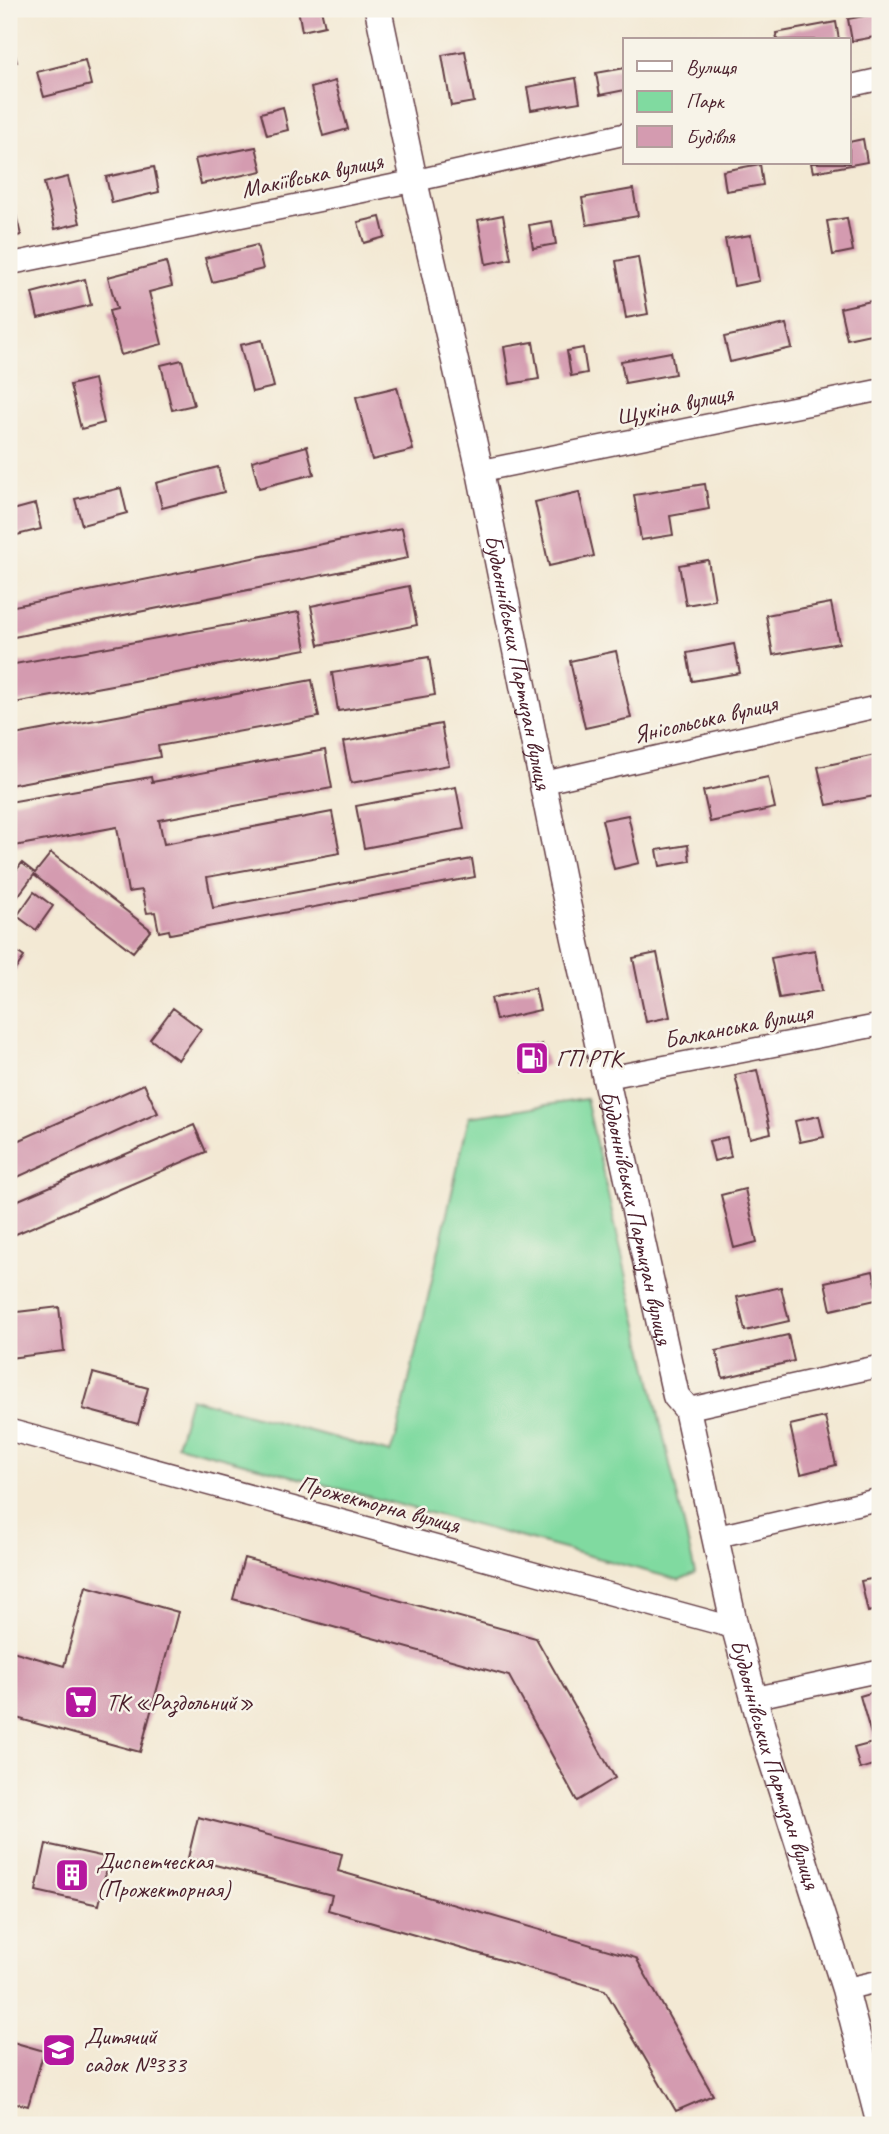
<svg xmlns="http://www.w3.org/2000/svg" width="889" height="2134" viewBox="0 0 889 2134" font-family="Caveat,sans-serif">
<rect width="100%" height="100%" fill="#f7f3e8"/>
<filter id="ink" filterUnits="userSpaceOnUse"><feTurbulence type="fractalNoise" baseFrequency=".0143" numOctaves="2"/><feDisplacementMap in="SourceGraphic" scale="14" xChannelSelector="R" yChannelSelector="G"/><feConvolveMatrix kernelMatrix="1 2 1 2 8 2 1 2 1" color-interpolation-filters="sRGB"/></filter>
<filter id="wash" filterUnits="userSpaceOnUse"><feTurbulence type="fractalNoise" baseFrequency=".00686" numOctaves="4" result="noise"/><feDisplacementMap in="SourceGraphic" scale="28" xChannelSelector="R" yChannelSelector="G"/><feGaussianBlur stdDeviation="1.57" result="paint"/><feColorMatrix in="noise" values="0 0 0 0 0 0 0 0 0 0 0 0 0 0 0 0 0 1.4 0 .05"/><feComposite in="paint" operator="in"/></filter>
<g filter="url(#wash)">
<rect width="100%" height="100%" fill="#f3e9d4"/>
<path fill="#80daa0" stroke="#657c66" stroke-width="2" d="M 586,1099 L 695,1573 L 679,1580 L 177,1445 L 190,1398 L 390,1453 L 396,1438 L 469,1117 Z"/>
<g id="blocks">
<path fill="#d49bb0" d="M 298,9 L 321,9 L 325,26 L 302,31 Z
M 880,13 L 880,36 L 852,41 L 848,19 Z
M 836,22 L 839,40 L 777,40 L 776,33 Z
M 9,32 L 17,62 L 9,64 Z
M 465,51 L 474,102 L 451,106 L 442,55 Z
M 85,60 L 91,85 L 44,97 L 37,72 Z
M 625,68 L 625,90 L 600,95 L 596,73 Z
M 576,78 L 580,102 L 531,110 L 527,87 Z
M 335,81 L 348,129 L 323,136 L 311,88 Z
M 283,107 L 288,130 L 267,135 L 261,113 Z
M 863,139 L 867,162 L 813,172 L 811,163 L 849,163 L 849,142 Z
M 256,147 L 262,171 L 201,184 L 195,159 Z
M 760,164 L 763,185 L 726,191 L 723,171 Z
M 154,167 L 159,192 L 112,203 L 106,177 Z
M 68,177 L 80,223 L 55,229 L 44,183 Z
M 633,189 L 638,216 L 587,225 L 582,198 Z
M 10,191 L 21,235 L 9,238 L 9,192 Z
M 503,215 L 511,259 L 486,264 L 478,220 Z
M 380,217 L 385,237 L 364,243 L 358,222 Z
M 847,218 L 853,251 L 833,255 L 827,221 Z
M 552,221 L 556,244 L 533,248 L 529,225 Z
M 751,235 L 759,281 L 734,286 L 725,239 Z
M 257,245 L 263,269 L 212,282 L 205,258 Z
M 638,257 L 648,314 L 626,318 L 616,261 Z
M 166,262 L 172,286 L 149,292 L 162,344 L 121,355 L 109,311 L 117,309 L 108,277 Z
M 85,279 L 91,305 L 38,318 L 32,293 Z
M 880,299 L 880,332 L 847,339 L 840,308 Z
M 786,324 L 792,348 L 730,362 L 724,337 Z
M 262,340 L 274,387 L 252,392 L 240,345 Z
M 533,342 L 539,379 L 510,384 L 504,347 Z
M 583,348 L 587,373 L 571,376 L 567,351 Z
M 671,352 L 675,374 L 625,383 L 621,361 Z
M 182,360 L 194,405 L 172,410 L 161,365 Z
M 94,379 L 104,423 L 81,429 L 70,385 Z
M 397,387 L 413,450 L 372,460 L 356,397 Z
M 307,446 L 314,474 L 259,488 L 252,461 Z
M 218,467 L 224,492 L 162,508 L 156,483 Z
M 705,484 L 709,509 L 670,516 L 673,535 L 641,540 L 634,495 Z
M 121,488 L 127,513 L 82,525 L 75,499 Z
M 579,492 L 594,556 L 549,566 L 535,502 Z
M 35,504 L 41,529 L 9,537 L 9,511 Z
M 402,528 L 408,558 L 9,638 L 9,607 Z
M 708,560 L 715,600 L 686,605 L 679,565 Z
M 409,586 L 417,625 L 319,645 L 311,606 Z
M 831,603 L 839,643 L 773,655 L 766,615 Z
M 299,612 L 306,649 L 9,704 L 9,665 Z
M 734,644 L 740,673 L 692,681 L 687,653 Z
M 616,651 L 631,718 L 585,728 L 570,661 Z
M 429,657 L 435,695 L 338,711 L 332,673 Z
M 312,680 L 319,717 L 158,746 L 160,757 L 9,785 L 9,736 Z
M 441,724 L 449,765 L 351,783 L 343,742 Z
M 325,750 L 332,788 L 159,820 L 164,844 L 332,812 L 340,853 L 207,877 L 213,908 L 472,859 L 475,877 L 170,934 L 169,930 L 159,932 L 155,912 L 147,913 L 142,890 L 128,892 L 117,827 L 9,847 L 9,802 L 151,777 L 152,782 Z
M 880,754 L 880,795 L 827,805 L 818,767 Z
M 768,777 L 775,808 L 710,822 L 703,791 Z
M 456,787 L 464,829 L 364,848 L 356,806 Z
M 628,815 L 639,863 L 614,869 L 602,820 Z
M 688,845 L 690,861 L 660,866 L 657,850 Z
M 51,853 L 151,930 L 133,952 L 34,875 L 9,908 L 9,880 L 22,863 L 35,873 Z
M 34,892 L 53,906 L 36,930 L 17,916 Z
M 9,946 L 24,957 L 9,979 Z
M 815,950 L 822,991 L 779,998 L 771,958 Z
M 657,953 L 670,1017 L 646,1022 L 633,958 Z
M 535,988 L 540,1010 L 496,1020 L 491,998 Z
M 173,1008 L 201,1029 L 178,1060 L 150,1039 Z
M 542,1044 L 548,1065 L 523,1072 L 517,1051 Z
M 757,1070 L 771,1133 L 750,1138 L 735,1075 Z
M 144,1084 L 158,1113 L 9,1181 L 9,1145 Z
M 819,1116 L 824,1137 L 800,1142 L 795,1121 Z
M 194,1125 L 206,1152 L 9,1237 L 9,1204 Z
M 727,1137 L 731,1157 L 714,1161 L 709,1141 Z
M 745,1189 L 757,1242 L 734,1248 L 721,1195 Z
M 873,1271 L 880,1299 L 831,1310 L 825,1282 Z
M 781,1287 L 789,1321 L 745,1331 L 737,1297 Z
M 59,1307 L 64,1351 L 9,1358 L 9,1313 Z
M 788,1335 L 794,1361 L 723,1378 L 716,1351 Z
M 93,1373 L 148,1388 L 138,1424 L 83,1409 Z
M 825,1417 L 836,1465 L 801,1474 L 790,1425 Z
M 244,1558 L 536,1638 L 615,1778 L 577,1801 L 509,1676 L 233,1599 Z
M 880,1577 L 880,1609 L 868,1612 L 861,1581 Z
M 86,1586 L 178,1612 L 140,1752 L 9,1716 L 9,1650 L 64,1666 Z
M 880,1690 L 880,1736 L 872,1738 L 860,1696 Z
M 880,1741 L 880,1763 L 860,1769 L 854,1748 Z
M 198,1817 L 342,1854 L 338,1871 L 636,1958 L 713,2095 L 676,2111 L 605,1990 L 328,1910 L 332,1895 L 188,1858 Z
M 46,1844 L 109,1858 L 99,1905 L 36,1891 Z
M 9,2041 L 44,2051 L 28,2106 L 9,2101 Z"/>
</g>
</g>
<g filter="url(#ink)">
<use href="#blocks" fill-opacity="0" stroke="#633d44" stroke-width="2"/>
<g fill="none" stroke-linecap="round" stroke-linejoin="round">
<g stroke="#633d44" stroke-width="24">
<path id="minor" d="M 849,86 L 880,79
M 9,264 L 414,181 L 625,134
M 480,471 L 880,390
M 542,783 L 880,706
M 605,1078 L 880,1025
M 687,1409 L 880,1366
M 9,1430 L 735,1628
M 715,1537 L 880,1499
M 754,1698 L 880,1671
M 845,1989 L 880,1981"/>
</g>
<g stroke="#633d44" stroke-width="29">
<g id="major">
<path id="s1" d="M 378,9 L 414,181 L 480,471 L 562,880 L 676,1396 L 687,1409 L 735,1628 L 764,1735 L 845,1989 L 880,2125"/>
</g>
</g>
<use href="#minor" stroke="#fff" stroke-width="21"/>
<use href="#major" stroke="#fff" stroke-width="26"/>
</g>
</g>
<defs>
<g id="fuel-square" transform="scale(1.75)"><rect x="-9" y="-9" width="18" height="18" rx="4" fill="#b5179e" stroke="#f7f3e8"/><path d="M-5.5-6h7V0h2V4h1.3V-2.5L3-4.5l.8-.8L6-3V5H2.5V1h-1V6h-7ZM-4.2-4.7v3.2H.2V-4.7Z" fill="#fff"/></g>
<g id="supermarket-square" transform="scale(1.75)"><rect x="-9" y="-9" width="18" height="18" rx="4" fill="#b5179e" stroke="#f7f3e8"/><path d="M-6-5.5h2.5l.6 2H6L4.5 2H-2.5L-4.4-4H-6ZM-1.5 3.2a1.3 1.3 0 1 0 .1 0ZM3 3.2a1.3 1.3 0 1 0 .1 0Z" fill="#fff"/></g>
<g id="building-square" transform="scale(1.75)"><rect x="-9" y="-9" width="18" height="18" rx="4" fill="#b5179e" stroke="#f7f3e8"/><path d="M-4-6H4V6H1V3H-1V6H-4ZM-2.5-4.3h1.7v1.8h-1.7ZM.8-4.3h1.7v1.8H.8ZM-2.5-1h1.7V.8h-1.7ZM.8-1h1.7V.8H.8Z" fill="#fff"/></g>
<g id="school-square" transform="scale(1.75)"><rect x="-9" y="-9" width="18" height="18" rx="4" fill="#b5179e" stroke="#f7f3e8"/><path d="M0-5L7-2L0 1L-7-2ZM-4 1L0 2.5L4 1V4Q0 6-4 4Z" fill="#fff"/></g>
</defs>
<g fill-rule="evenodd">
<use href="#fuel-square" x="532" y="1058"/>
<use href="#supermarket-square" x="81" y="1702"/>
<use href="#building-square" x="72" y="1875"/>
<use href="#school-square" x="59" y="2050"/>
</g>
<g text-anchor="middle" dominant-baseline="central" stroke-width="5" stroke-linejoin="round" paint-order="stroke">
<g font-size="24" fill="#4a1f2b" stroke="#f7f3e8">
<text transform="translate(312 175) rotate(-12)">Макіївська вулиця</text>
<text transform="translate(675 405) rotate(-12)">Щукіна вулиця</text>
<text stroke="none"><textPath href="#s1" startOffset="668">Будьоннівських Партизан вулиця</textPath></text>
<text transform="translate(705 719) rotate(-13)">Янісольська вулиця</text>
<text transform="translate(738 1026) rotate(-11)">Балканська вулиця</text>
<text stroke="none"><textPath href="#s1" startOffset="1236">Будьоннівських Партизан вулиця</textPath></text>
<text transform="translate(379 1504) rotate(15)">Прожекторна вулиця</text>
<text stroke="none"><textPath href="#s1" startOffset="1802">Будьоннівських Партизан вулиця</textPath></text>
</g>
<g font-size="24" fill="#4a1f2b" stroke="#f7f3e8" text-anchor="start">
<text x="556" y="1058">ГП РТК</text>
<text x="106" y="1702">ТК «Раздольний»</text>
<text x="96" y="1861">Диспетческая<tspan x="96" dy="28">(Прожекторная)</tspan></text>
<text x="84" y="2036">Дитячий<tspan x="84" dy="28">садок №333</tspan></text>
</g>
</g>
<rect width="889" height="2134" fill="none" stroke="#f7f3e8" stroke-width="35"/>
<rect x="623" y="38" width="228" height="126" fill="#f7f3e8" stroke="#b29e9c" stroke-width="2"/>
<rect x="637" y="61" width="35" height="10" fill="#ffffff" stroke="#b29e9c" stroke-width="2"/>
<text x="686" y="74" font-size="21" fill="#4a1f2b">Вулиця</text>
<rect x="637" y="91" width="35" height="21" fill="#80daa0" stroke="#b29e9c" stroke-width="2"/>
<text x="686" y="108" font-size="21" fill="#4a1f2b">Парк</text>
<rect x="637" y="126" width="35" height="21" fill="#d49bb0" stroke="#b29e9c" stroke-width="2"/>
<text x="686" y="144" font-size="21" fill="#4a1f2b">Будівля</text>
</svg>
